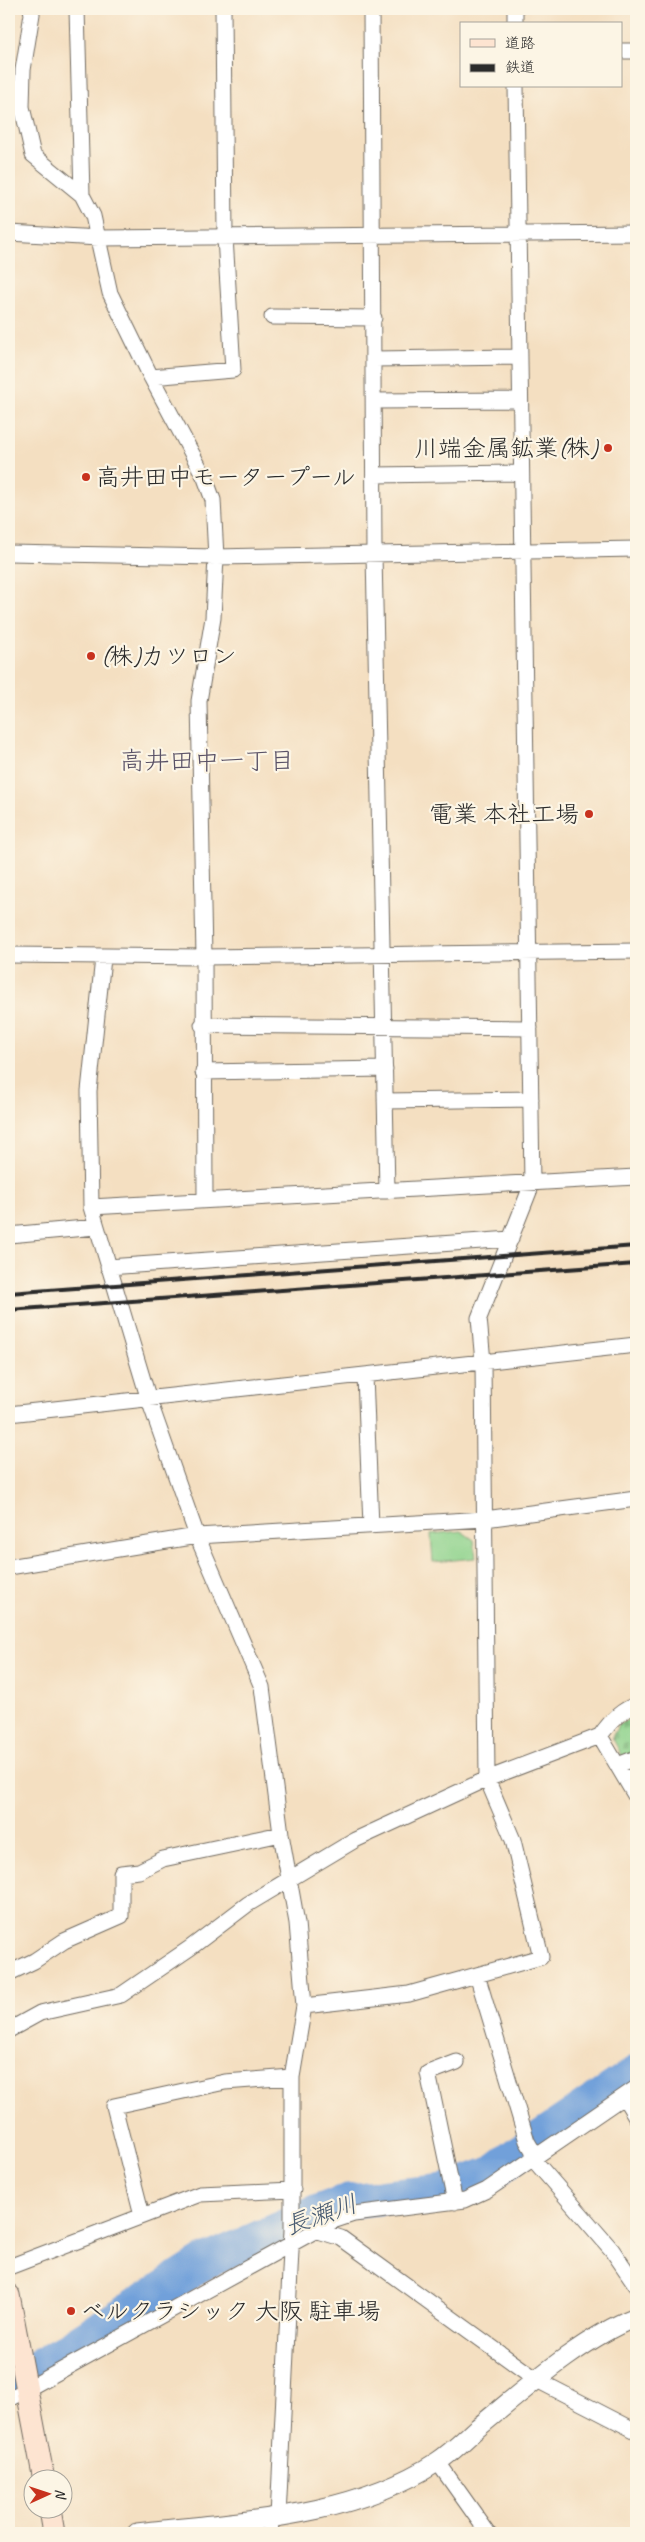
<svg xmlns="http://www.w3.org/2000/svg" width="645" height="2542" viewBox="0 0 645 2542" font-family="Caveat,'Klee One',sans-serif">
<defs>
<pattern id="cemetery-stones" width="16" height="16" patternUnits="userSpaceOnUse" patternTransform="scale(1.25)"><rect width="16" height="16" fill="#8cd28b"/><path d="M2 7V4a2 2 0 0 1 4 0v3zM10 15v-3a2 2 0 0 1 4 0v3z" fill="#79b478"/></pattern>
</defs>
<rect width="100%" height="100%" fill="#fcf5e5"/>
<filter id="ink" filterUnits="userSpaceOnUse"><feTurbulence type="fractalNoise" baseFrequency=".02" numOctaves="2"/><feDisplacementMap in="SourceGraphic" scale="10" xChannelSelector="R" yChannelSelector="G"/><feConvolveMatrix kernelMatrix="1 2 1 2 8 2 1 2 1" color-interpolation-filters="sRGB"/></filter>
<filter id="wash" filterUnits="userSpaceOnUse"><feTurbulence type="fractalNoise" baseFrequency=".0096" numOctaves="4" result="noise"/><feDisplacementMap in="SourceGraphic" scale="20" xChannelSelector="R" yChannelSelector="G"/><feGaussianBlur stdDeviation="1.12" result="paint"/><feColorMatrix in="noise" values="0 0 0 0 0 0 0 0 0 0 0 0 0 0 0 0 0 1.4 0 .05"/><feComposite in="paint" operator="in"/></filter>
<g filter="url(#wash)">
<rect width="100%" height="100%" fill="#f4dfc1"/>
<path fill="url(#cemetery-stones)" stroke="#5c7e5b" d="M 636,1715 L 636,1783 L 612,1737 L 618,1726 Z"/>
<path fill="#8cd28b" stroke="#5c7e5b" d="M 461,1531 L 474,1540 L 476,1558 L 433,1562 L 431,1534 Z"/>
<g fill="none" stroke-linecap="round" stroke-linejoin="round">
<path stroke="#71a0da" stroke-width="35" d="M 9,2380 L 45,2363 L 205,2262 L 318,2212 L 348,2201 L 445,2191 L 491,2174 L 521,2151 L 636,2073"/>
</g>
</g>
<g filter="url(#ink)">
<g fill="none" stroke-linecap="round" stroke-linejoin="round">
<g stroke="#716a60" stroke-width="17">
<path id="minor" d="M 31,9 L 32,14 L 23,70 L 22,107 L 33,155 L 82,195 L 93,216 L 110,293 L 151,377 L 205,478 L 213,500 L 216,557 L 213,618 L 199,701 L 204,957 L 205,1200
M 77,9 L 82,195
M 371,9 L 374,554 L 387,1191
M 515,9 L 515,24
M 621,51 L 636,51
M 9,233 L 99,238 L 636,233
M 272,317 L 374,318
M 374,359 L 519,357
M 151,377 L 233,370 L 225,237 L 223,9
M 374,401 L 519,400
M 374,475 L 520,473
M 9,553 L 216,557 L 636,549
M 9,955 L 204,957 L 636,951
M 103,958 L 89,1091 L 91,1207 L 149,1400 L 197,1536 L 262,1687 L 281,1834 L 297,1923 L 304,2006 L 292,2077 L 292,2230 L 278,2517
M 202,1025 L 530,1028
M 203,1072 L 385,1069
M 385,1101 L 531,1099
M 91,1207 L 636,1177
M 9,1235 L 96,1227
M 108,1267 L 511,1239
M 365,1376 L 371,1526
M 9,1414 L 636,1345
M 9,1567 L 197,1536 L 485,1519 L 636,1499
M 600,1736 L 636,1797
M 618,1765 L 636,1758
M 9,1973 L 34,1961 L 64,1941 L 121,1916 L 121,1873 L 139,1871 L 163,1859 L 281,1834
M 477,1975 L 527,2141 L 533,2151 L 533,2159 L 612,2250 L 636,2285
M 304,2006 L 409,1994 L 541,1957 L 513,1840 L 487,1779 L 483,1362 L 479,1318 L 532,1184 L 516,86
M 9,2030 L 40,2013 L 121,1995 L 190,1948 L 248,1904 L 355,1840 L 487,1779 L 600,1736 C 609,1723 620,1710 636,1705
M 624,2097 L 636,2117
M 455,2202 L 428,2073 L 457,2062
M 142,2215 L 114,2106 L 225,2082 L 292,2077
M 315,2230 L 341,2238 L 537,2380 L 636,2431
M 9,2267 L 200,2194 L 293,2190
M 9,2399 L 333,2221 L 354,2214 L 465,2200 L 487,2190 L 636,2088
M 437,2461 L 488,2533
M 270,2518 L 271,2533"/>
</g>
<g stroke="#716a60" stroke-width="21">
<path id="tertiary" d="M 137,2533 C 239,2521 349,2519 437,2462 C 451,2453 463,2441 475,2430 C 522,2392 580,2339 636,2317"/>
</g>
<g stroke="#716a60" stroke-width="23">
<path id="secondary" d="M 9,2295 L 44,2480
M 50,2510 L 54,2533"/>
</g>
<use href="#minor" stroke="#fff" stroke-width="15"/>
<use href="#tertiary" stroke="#fff" stroke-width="19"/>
<use href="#secondary" stroke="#fde4d1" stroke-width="21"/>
<path stroke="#2b2b2b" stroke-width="4" d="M 9,1293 L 636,1246
M 9,1310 L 636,1264"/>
</g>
</g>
<g fill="#c8321e" stroke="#fcf5e5" stroke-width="2">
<circle cx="608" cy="448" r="5"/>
<circle cx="86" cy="477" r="5"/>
<circle cx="91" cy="656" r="5"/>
<circle cx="589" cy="814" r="5"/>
<circle cx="71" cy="2311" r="5"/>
</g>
<g text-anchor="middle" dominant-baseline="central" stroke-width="4.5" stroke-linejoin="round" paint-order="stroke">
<g font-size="24" fill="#2b2b2b" stroke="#fcf5e5" text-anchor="start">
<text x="598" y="448" text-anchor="end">川端金属鉱業(株)</text>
<text x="96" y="477">高井田中モータープール</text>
<text x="101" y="656">(株)カツロン</text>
<text x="579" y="814" text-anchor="end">電業 本社工場</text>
<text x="81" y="2311">ベルクラシック 大阪 駐車場</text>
</g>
<g font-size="25" fill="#5a5267" stroke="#fcf5e5">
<text x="207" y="761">高井田中一丁目</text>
</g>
<g font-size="25" font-style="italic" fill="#475a71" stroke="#fcf5e5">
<text transform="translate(321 2215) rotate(-19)">長瀬川</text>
</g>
</g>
<rect width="645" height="2542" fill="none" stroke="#fcf5e5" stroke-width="30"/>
<rect x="460" y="22" width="162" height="65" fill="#fcf5e5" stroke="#a8a49b"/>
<rect x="470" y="39" width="25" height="8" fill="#fde4d1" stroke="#a8a49b"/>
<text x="505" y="48" font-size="15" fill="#2b2b2b">道路</text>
<rect x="470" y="64" width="25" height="8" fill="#2b2b2b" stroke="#a8a49b"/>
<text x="505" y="72" font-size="15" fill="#2b2b2b">鉄道</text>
<g transform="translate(48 2494) rotate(87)"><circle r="24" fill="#fcf5e5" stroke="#a8a49b"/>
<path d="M0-4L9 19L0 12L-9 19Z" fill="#c8321e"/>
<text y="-8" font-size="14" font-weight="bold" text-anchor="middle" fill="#2b2b2b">N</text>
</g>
</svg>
